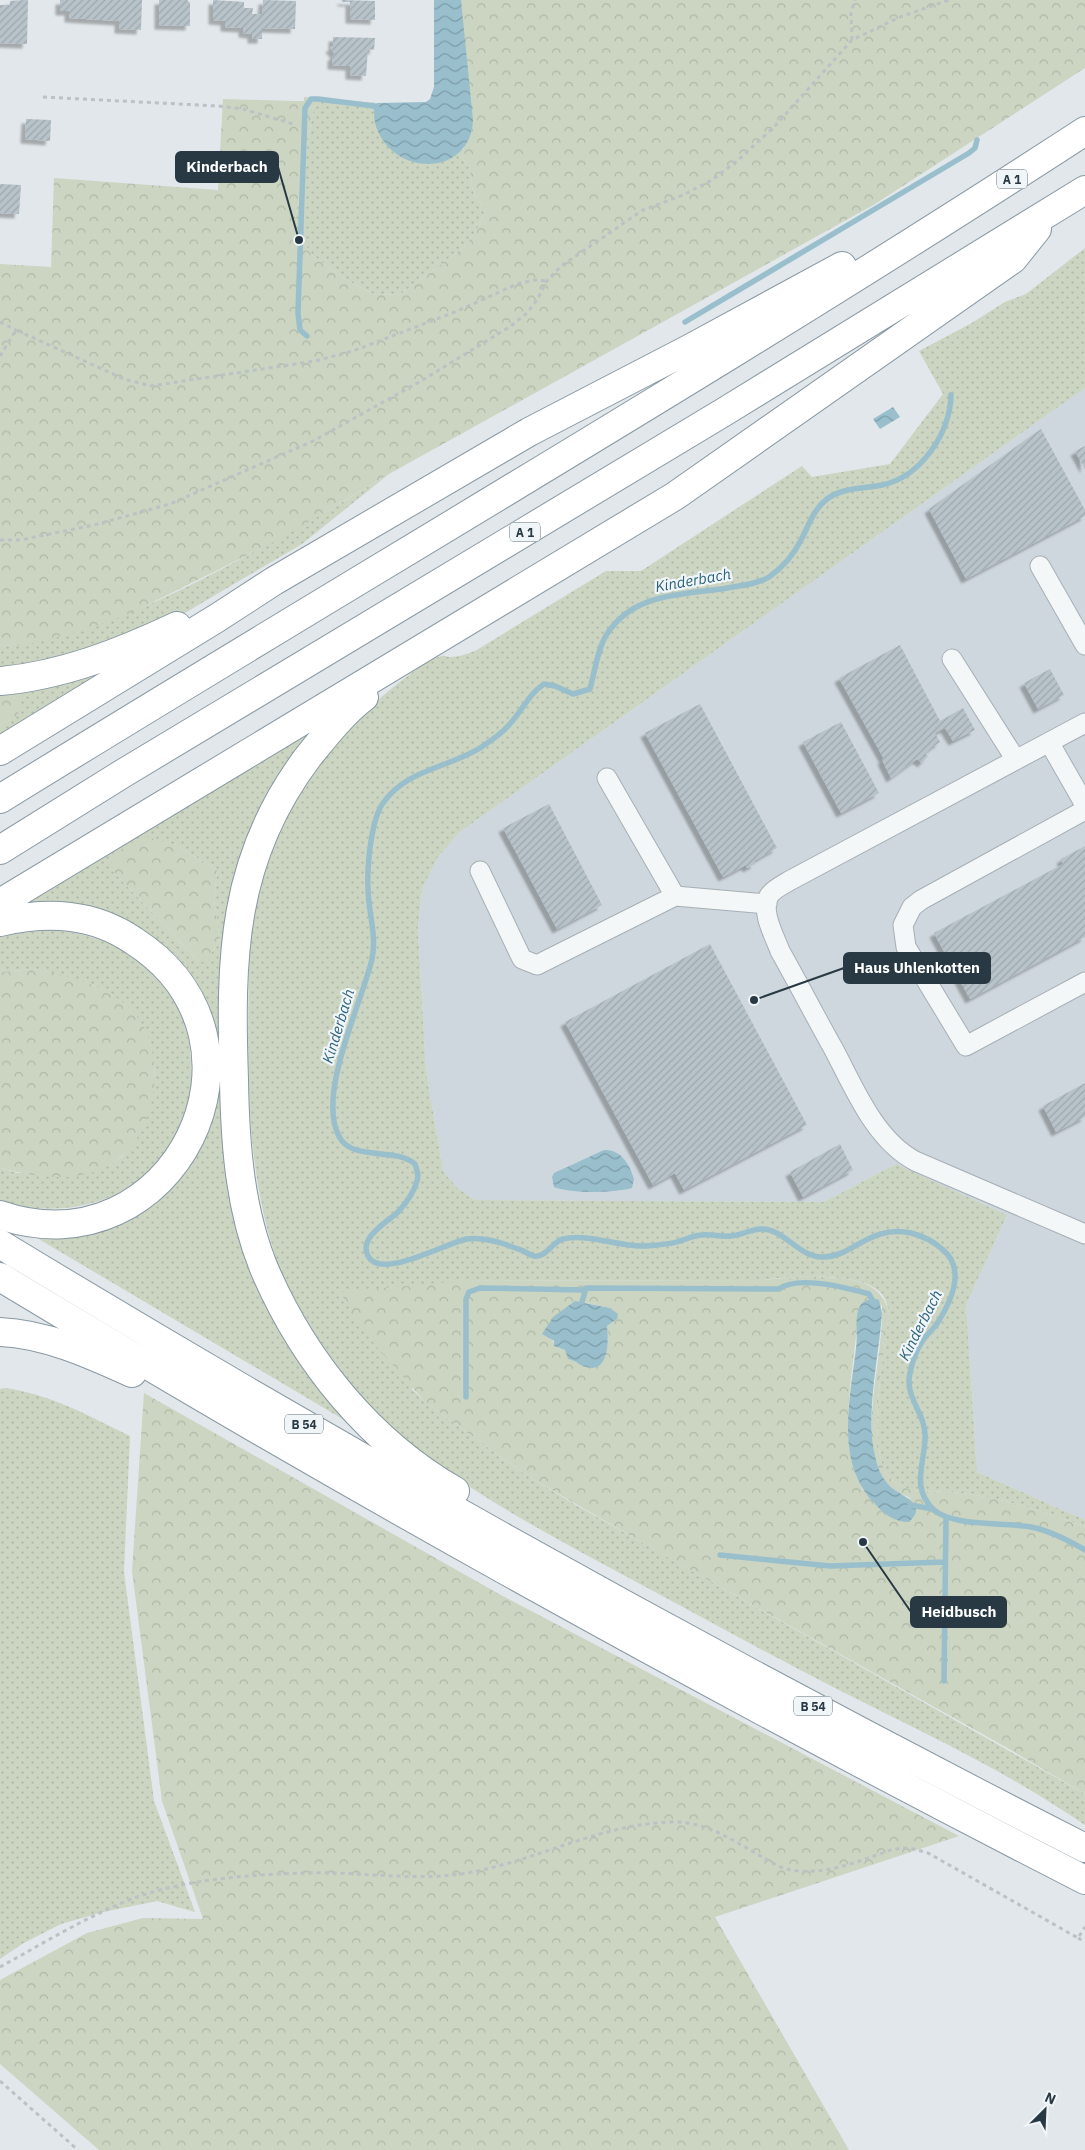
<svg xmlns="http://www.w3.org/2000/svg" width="1085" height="2150" viewBox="0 0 1085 2150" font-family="'IBM Plex Sans',sans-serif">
<defs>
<pattern id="grass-dots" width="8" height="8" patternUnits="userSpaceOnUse" patternTransform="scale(1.25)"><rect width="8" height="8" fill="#cbd5c1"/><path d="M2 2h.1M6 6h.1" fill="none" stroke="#aeb8a7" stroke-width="1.8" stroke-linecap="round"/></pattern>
<pattern id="forest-crowns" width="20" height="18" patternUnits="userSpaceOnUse" patternTransform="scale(1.25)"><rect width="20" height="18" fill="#cbd5c1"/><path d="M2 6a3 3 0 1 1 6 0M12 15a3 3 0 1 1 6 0" fill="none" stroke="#aeb8a7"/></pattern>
<pattern id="water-waves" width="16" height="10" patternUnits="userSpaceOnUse" patternTransform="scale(1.25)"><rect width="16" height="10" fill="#99bfcd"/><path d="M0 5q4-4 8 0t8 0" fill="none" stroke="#7d9ca8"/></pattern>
<pattern id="building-hatch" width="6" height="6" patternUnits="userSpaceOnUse" patternTransform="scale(1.25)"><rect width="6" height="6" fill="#b7c2c9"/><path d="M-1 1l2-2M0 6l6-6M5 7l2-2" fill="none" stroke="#9da7ae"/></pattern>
<filter id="shadow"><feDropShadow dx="-4.5" dy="4.5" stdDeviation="1" flood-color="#0004"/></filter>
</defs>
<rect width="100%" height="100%" fill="#e1e7eb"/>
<path fill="#ced7dd" d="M 1085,388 L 1085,1520 L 977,1472 L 966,1305 L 1007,1215 L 896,1164 L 824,1202 L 475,1200 L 456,1188 L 443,1171 L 426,1071 L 418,929 L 422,889 L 438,857 L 460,832 Z"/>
<path fill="url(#grass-dots)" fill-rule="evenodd" d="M 315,98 L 377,103 L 374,106 C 375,122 378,133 388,146 L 447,160 L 457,153 C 478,171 467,177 475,196 C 477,201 483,205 486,209 L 476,232 L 464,247 L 401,294 L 375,295 L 345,279 L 312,255 L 294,227 Z
M 1085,248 L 1085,388 L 460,832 L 438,857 L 422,889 L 418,929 L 426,1071 L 443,1171 L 457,1188 L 475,1200 L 824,1202 L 896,1164 L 1007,1215 L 966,1305 L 977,1472 L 1085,1520 L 1085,1527 C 1046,1512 1003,1498 961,1493 C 937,1490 907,1497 889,1477 C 865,1448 885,1349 889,1313 C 887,1305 886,1298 880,1292 C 858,1271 790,1276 762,1280 L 460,1281 L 412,1389 L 425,1402 L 526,1475 L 576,1505 L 1085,1794 L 1085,1825 C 1007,1771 920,1731 835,1688 C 766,1653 698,1615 629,1578 C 500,1508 346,1431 287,1288 C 245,1186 247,1081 249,973 C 250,861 304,759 391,689 C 403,680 427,659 442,656 C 444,655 447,657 450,657 C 459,657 466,654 475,651 L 606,571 L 641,571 L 802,466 L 812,477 L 890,464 L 943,394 L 919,351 L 970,324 L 1005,302 L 1026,294 Z
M 389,474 L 302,544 L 178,617 L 113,645 L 37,663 L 0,668 L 0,646 C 77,639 146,608 214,573 C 274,542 332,509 389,474 Z
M 110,670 L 0,739 L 0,726 L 11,719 L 13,691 Z
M 315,724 L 253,844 L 231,1164 L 348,1420 L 346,1421 L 37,1238 L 37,1234 L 69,1232 L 201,1137 L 183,972 L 18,905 ZM 178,846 L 217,870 L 214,900 L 220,939 L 213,951 L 198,961 L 111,869 Z
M 46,930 C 124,932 188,982 191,1063 C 191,1071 193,1081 192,1090 C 191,1098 186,1107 184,1115 C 158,1195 76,1224 0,1201 L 0,1168 L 18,1173 L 81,1175 L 110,1165 L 123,1156 L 144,1124 L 155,1073 L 150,1042 L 124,1004 L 110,994 L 95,986 L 52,973 L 34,969 L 0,972 L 0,936 Z
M 5,1388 C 50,1394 89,1416 130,1436 L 124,1572 L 154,1801 L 195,1912 L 157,1901 L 103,1912 L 61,1924 L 22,1944 L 0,1959 L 0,1389 Z"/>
<path fill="url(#forest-crowns)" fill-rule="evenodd" d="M 461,0 L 1085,0 L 1085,68 L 875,204 L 389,474 L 282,538 L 131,613 L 82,631 L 34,643 L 0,646 L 0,264 L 51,267 L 54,178 L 218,190 L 223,99 L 294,101 L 304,101 L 304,97 L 315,98 L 294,227 L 312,255 L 345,279 L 375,295 L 401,294 L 464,247 L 476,232 L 486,209 C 483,205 477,201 475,196 C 467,177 478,171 457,153 L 464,148 Z
M 0,688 C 11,691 19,693 22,704 L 17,715 L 0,726 Z
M 144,836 L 178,846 L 217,870 L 214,900 L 220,939 L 208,959 L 203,962 L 198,961 L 111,869 C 110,851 130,844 144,836 Z
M 34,969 C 69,976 112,986 136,1015 C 172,1060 154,1152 97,1171 C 65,1182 32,1176 0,1168 L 0,972 Z
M 809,1276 C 842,1279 880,1275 889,1313 C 885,1350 865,1448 889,1477 C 907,1497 937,1490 961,1493 C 1003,1498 1046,1512 1085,1527 L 1085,1794 L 1009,1749 L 667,1557 L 526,1475 L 425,1402 L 365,1333 L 340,1292 L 460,1281 L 762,1280 ZM 582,1302 L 610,1308 L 617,1319 L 607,1326 C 609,1341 608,1352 600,1365 L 576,1363 L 565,1350 L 558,1348 L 550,1338 L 553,1317 ZM 882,1305 C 885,1355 856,1436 884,1479 C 890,1489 902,1494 912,1499 L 863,1490 C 834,1442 856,1364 858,1311 Z
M 144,1393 L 499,1594 L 959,1836 L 715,1917 L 849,2150 L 99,2150 L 0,2064 L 0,1980 L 87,1933 L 143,1918 L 203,1919 L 162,1801 L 132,1571 Z"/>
<path fill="url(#water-waves)" d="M 434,0 L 461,0 L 473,120 C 471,176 396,178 377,129 C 374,122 374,114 374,106 L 377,103 L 426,102 L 430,99 L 434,87 Z
M 893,407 L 900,417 L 880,429 L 873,419 Z
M 604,1150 C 621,1149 630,1165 634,1179 L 632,1188 C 612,1193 572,1194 554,1187 L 552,1177 L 554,1173 Z
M 873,1298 L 879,1300 L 882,1313 C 879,1358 864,1417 876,1460 C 878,1469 883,1480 891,1487 C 901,1496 929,1504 909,1522 C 895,1522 885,1515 876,1505 C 834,1464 850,1400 856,1348 C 858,1336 854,1317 860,1306 C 863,1301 868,1300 873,1298 Z
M 575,1301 L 610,1308 L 618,1314 L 617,1319 L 607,1326 C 609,1340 609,1374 586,1367 C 580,1366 575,1360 568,1359 L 565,1350 L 554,1346 L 554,1341 L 542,1334 L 553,1317 Z"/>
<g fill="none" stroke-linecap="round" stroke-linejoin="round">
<path stroke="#99bfcd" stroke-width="5.5" d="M 685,322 L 969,153 L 975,148 L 977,140
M 307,336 L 300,330 L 298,313 L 305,108 L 311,99 L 318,99 L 374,106 L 379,110
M 951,395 C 950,433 921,477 882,485 C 864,489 843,487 827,499 C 813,510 809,525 801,540 C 794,554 782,568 769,577 C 756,585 736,586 721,589 C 678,595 633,594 607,634 C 598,647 594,674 590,689 L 573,694 L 555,686 L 544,684 C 527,695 521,714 507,727 C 500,735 489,742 480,748 C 448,768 407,769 383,803 C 371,820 367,866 368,888 C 368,912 377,934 372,959 C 362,1003 315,1097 340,1138 C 353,1161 395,1147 415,1164 C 417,1170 419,1176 417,1181 C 414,1192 406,1203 399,1211 C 389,1221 358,1237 368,1256 C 381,1281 447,1242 467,1239 C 482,1237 503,1243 518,1249 C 523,1250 529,1255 534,1256 C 546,1258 553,1241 563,1239 C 589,1233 618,1247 645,1246 C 656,1245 669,1245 680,1241 C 687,1239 694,1235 702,1235 C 712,1234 721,1237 731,1236 C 741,1235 750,1230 760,1229 C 784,1228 798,1257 822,1257 C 852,1258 869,1224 911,1233 C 923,1236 933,1241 942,1249 C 966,1268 952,1300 938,1322 C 934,1329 927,1334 923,1340 C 917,1349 912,1362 910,1373 C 904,1398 927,1414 925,1439 C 924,1465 911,1489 934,1510 C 954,1527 1006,1522 1031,1527 C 1051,1531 1068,1540 1085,1550
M 582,1302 L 586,1288 L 779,1289 C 798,1275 848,1288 869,1294 L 875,1305
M 466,1397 L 466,1299 L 469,1292 L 480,1288 L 584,1290
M 910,1505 L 933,1509
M 720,1555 L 830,1566 L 945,1562
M 944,1681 L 946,1517"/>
</g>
<path fill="url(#building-hatch)" filter="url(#shadow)" d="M 24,0 L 28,0 L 27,44 L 0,43 L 0,5 L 10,5 L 10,1 Z
M 60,0 L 142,0 L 141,30 L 119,29 L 119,21 L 69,18 L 69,11 L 60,11 Z
M 159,0 L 187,0 L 190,3 L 190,26 L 159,25 Z
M 213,0 L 244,2 L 244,8 L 253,8 L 252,14 L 262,14 L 263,0 L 296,1 L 295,29 L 262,28 L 262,39 L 252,39 L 252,34 L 243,33 L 243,28 L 225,27 L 225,21 L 213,20 Z
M 341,0 L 375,1 L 375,20 L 350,19 L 350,2 L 343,2 Z
M 333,37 L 375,38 L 374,50 L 368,49 L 366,76 L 350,75 L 350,66 L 332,65 L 332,57 L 335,54 L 330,48 L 333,46 Z
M 26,119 L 51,120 L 50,141 L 25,139 Z
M 0,184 L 21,185 L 19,214 L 0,213 Z
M 1041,429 L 1085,510 L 1085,516 L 966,579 L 929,509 Z
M 1085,446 L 1085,469 L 1075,451 Z
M 900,645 L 940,721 L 963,708 L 975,730 L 953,741 L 945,728 L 935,733 L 940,742 L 925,753 L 928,756 L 922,763 L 917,759 L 891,778 L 882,760 L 884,759 L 839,678 Z
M 1050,669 L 1064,695 L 1038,709 L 1024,683 Z
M 700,704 L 777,848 L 754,861 L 755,864 L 747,868 L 746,865 L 723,877 L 645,733 Z
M 841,722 L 879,793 L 841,813 L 803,742 Z
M 549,804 L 602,905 L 557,929 L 503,828 Z
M 1085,846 L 1085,937 L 970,999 L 934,933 L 1063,864 L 1061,859 Z
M 710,944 L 807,1125 L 684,1190 L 675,1173 L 653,1185 L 565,1022 Z
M 1085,1083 L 1085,1117 L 1056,1132 L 1043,1106 Z
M 840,1144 L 853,1170 L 803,1197 L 790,1172 Z"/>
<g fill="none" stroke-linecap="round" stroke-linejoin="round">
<g stroke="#a6afb6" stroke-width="21">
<path id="minor" d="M 1040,566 L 1085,645
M 952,659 L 1016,760
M 1085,723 L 789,881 C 783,885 773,889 769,896 C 760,911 775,937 780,951 C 798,983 815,1016 833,1048 C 854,1087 874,1139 915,1161 L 1085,1234
M 1049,742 L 1085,805
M 607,778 L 675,896 L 767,904
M 1085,810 L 921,900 L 912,907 L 903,925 L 906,947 L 966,1046 L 1085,982
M 480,871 L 522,959 L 537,965 L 675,896"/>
</g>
<g stroke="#8798a2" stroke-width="30">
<path id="highway" d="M 0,681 C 61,676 122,652 177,626
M 364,697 C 342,714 325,736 308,757 C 231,859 230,959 234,1080 C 235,1145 240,1213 266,1273 C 305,1362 370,1442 455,1491
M 0,751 L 217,618 L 274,581 L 529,432 L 689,349 L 842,266
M 0,799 C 361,576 729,363 1085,131
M 0,850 L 122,774 L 724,412 L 1085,190
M 0,903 L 675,496 L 1013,259 L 1037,229
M 0,922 C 48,911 93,913 134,941 C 289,1041 173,1274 0,1215
M 0,1244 C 354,1459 716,1660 1085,1848
M 0,1277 C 354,1491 716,1691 1085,1880
M 0,1332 C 46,1334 90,1354 132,1373"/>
</g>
<path stroke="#bbc2c6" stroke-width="3" stroke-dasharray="4 4" stroke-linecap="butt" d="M 852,40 L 851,12 L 855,0
M 43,97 L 218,106 L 243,109 L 293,124
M 0,322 L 16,330
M 0,356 L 16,330 L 124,379 L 151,386 L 315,361 L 353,351 L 455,312 L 517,284 L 534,280 L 547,281
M 0,540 L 20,540 L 94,525 L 170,504 L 313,441 L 421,381 L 511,326 L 527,313 L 537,300 L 547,281 L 561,266 L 643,210 L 683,195 L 712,180 L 737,161 L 775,126 L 852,40 L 900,17 L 949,0
M 1078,1938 L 1085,1942
M 0,1967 C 42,1944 84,1918 129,1900 C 183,1879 246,1875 304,1873 C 359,1871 413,1882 467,1873 C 536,1861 600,1824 671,1822 C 704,1821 729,1838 757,1854 C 768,1860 779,1868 791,1870 C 825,1876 859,1861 891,1850 L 902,1848 L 914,1849 L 928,1853 L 1078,1938 L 1085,1927
M 0,2081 L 78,2150"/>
<use href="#minor" stroke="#f4f7f8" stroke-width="19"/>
<use href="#highway" stroke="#fff" stroke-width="28"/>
</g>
<g text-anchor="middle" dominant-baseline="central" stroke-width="4.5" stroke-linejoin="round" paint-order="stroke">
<g fill="#f0f5f8" stroke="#64717a" stroke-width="1">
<rect x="997" y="169.5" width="30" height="19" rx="4"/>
<rect x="510" y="522.5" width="30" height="19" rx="4"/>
<rect x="285" y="1414.5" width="38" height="19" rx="4"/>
<rect x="794" y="1696.5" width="38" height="19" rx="4"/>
</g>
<g font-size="12" font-weight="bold" fill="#283944">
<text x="1012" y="179">A 1</text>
<text x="525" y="532">A 1</text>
<text x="304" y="1424">B 54</text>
<text x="813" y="1706">B 54</text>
</g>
<g font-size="15" font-style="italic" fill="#2e637b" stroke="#f0f5f8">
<text transform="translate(693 580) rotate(-10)">Kinderbach</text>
<text transform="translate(338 1026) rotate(-73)">Kinderbach</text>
<text transform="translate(920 1325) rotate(-63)">Kinderbach</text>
</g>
</g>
<path fill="none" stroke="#283944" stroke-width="2" d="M299 240L278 167M754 1000L844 968M863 1542L911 1612"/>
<g fill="#283944" stroke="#f0f5f8" stroke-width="2">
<circle cx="299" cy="240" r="5"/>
<circle cx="754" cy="1000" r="5"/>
<circle cx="863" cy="1542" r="5"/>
</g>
<g fill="#283944" stroke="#283944" stroke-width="2">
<rect x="176" y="152" width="102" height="30" rx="5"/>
<rect x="844" y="953" width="146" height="30" rx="5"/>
<rect x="911" y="1597" width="95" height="30" rx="5"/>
</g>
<g font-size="15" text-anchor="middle" font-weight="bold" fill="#fff">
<text x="227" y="172">Kinderbach</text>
<text x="917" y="973">Haus Uhlenkotten</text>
<text x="959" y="1617">Heidbusch</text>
</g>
<g transform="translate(1045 2110) rotate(24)" stroke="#f0f5f8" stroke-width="4" paint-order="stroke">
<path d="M0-4L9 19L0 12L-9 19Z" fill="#283944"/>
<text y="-8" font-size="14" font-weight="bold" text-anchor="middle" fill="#283944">N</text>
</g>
</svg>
